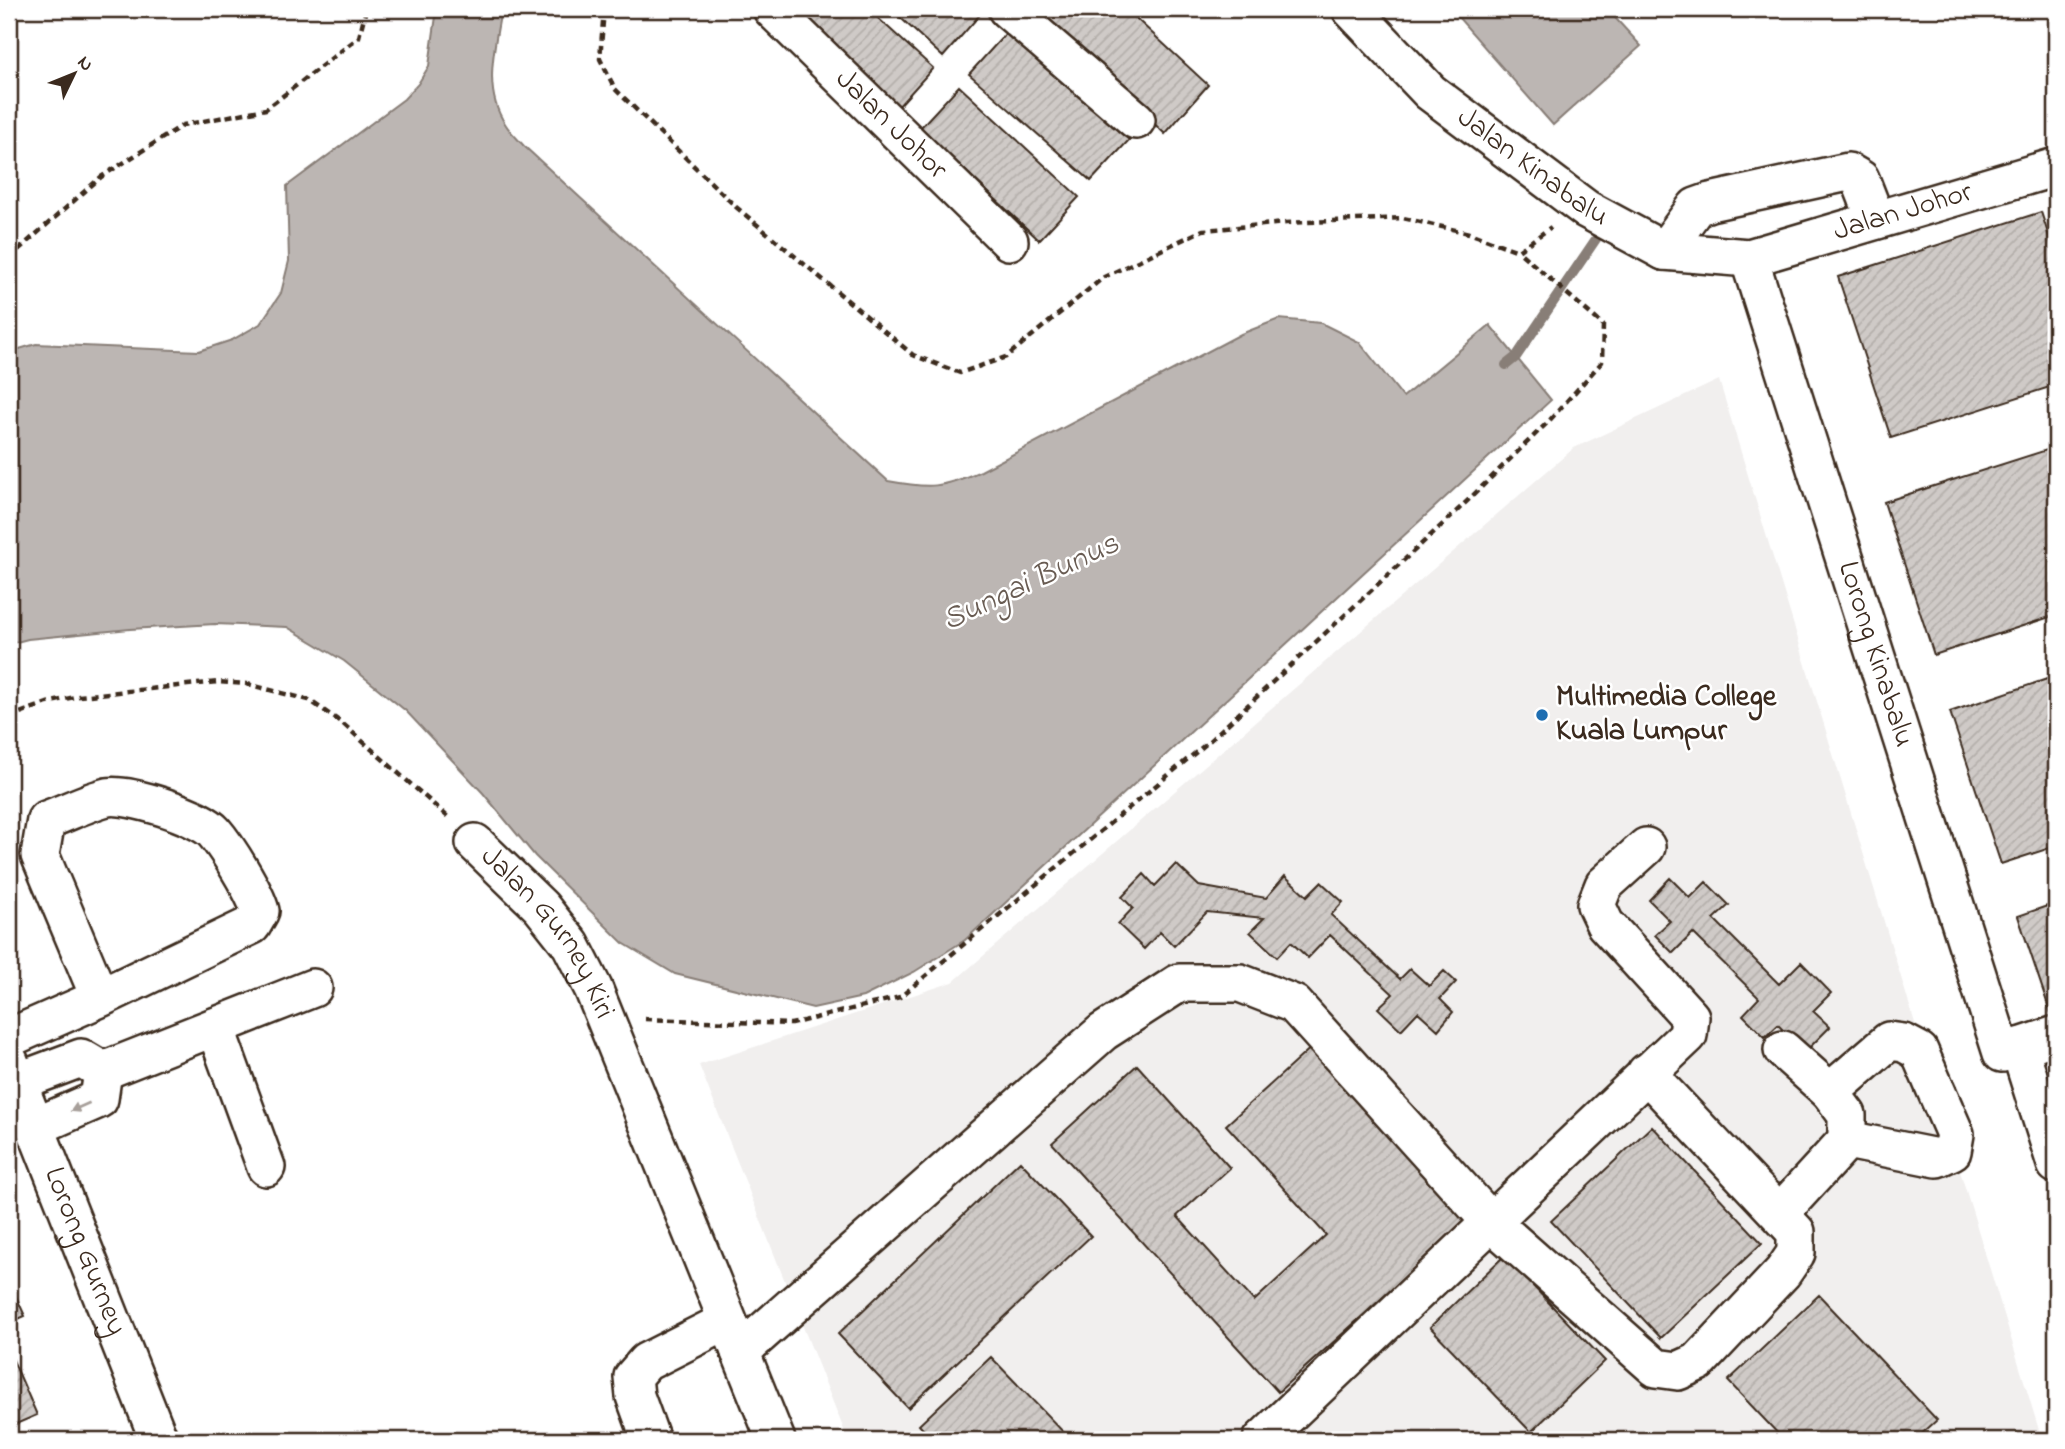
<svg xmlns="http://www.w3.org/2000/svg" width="2065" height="1449" viewBox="0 0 2065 1449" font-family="'Indie Flower',sans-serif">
<defs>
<pattern id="building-hatch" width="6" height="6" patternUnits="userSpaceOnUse" patternTransform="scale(1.75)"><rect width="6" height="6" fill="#cfcac7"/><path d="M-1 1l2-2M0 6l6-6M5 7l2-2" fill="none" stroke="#b3aeaa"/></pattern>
</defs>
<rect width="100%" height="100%" fill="#fff"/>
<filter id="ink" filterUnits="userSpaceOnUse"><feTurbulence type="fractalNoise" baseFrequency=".0143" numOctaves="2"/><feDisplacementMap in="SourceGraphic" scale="14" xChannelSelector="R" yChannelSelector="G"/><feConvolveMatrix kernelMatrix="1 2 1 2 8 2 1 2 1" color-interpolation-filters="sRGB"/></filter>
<g filter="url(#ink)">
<path fill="#f1efee" d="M 1719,380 L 2042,1440 L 1606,1440 L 1596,1436 L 1573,1440 L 848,1440 L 699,1065 L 953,982 L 1574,448 Z"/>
<path fill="#bcb6b3" stroke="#887e77" stroke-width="2" d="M 437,9 L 501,9 C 495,47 482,91 506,125 C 511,133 518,139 524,146 L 888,481 C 931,489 941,488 981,471 L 1241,334 L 1279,319 L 1321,323 L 1359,342 L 1403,397 L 1490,325 L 1551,400 L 965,940 L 914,972 L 863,997 L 813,1008 L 675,974 L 623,943 L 535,856 L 483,793 L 406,711 L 344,661 L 287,627 L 215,624 L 130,629 L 28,639 L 9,644 L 9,352 L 36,344 L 199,351 L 232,340 L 260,324 L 281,293 L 289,261 L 287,186 L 404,99 L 418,84 L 429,66 Z
M 1451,9 L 1607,9 L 1641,46 L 1553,125 Z"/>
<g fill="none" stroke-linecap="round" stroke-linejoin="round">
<path stroke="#887e77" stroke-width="10" d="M 1506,365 L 1516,357 L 1596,239"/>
</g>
<path fill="url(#building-hatch)" stroke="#3b2a1e" stroke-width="2" d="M 792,9 L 868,9 L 933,68 L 898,107 Z
M 891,9 L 985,9 L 943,57 Z
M 1048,9 L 1126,9 L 1208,85 L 1165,134 L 1042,16 Z
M 1008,31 L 1129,140 L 1091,181 L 969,74 Z
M 959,86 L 1079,197 L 1039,240 L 920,128 Z
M 2041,212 L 2056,258 L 2056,385 L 1891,438 L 1838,277 Z
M 2056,447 L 2056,615 L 1934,655 L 1884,502 Z
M 2056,676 L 2056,846 L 2001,864 L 1950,712 Z
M 1176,864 L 1199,886 L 1266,898 L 1285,876 L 1307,896 L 1321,882 L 1343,902 L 1331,915 L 1400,979 L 1410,969 L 1429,986 L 1444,971 L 1456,982 L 1440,999 L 1453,1012 L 1438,1030 L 1418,1012 L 1401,1030 L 1378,1008 L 1393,994 L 1330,935 L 1308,958 L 1291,942 L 1277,957 L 1250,932 L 1264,918 L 1207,912 L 1174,946 L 1160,932 L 1144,949 L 1118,924 L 1133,908 L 1122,897 L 1144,874 L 1155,886 Z
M 1670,878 L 1690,898 L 1706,882 L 1729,905 L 1714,919 L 1779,984 L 1801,962 L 1831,993 L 1813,1011 L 1830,1027 L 1805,1052 L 1778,1025 L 1765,1037 L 1743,1015 L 1759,998 L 1693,933 L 1673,953 L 1655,935 L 1670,921 L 1649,900 Z
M 2056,903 L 2056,1029 L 2018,916 Z
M 1314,1045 L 1471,1218 L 1278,1392 L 1052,1143 L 1137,1065 L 1230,1168 L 1177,1216 L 1254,1301 L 1326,1235 L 1226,1125 Z
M 1652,1126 L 1762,1243 L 1661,1338 L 1551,1221 Z
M 1020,1161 L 1091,1236 L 908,1408 L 838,1334 Z
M 1504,1256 L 1605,1361 L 1531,1432 L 1430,1327 Z
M 9,1281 L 25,1316 L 9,1323 Z
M 1819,1295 L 1937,1420 L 1915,1440 L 1784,1440 L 1728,1381 Z
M 9,1351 L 37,1415 L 9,1427 Z
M 991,1357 L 1071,1440 L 933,1440 L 919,1425 Z"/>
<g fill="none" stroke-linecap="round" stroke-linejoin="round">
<g stroke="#3b2a1e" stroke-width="42">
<g id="minor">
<path id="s1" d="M 772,9 L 1009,241"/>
<path d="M 1007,9 L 1136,120"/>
<path id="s2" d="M 1351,9 L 1430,92 L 1586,209 L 1664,251 L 1749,258 L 2056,167"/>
<path d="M 1664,251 L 1696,207 L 1710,202 L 1848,172 L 1860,179 L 1876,220"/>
<path id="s3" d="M 1749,258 L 2002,1053 L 2056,1035"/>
<path id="s4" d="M 475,843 L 541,907 L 571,945 L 593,988 L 776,1440"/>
<path d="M 215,1027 L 266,1167"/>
<path d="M 9,1038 L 100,998 L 40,855 L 46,820 C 66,813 87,802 107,797 C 128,793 200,816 214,832 C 227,847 255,892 260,911 L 252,925 L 100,998"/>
<path d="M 2019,1047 L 2056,1164"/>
<path id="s5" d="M 9,1061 L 159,1440"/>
<path d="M 103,1071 L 313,988"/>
<path d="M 17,1082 L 81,1058 L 103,1071"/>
<path d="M 1830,1092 L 1889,1041 L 1904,1043 L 1919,1051 L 1955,1134 L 1952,1151 L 1937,1158 L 1847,1140"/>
<path d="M 35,1127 L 99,1099 L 103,1071"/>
<path d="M 1780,1213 L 1847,1140 L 1847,1115 L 1830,1092 L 1783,1050"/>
<path d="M 740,1352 L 1103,1032 L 1179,983 L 1240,983 L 1294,1004 L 1491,1222 L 1688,1035 L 1690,1017 L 1605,924 L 1596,905 L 1604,885 L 1646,847"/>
<path d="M 651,1440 L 635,1396 L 633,1377 L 646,1362 L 727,1321"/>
<path d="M 1262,1440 L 1491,1222 L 1656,1368 L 1678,1371 L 1698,1362 L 1783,1272 L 1796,1253 L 1796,1232 L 1646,1073"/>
</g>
</g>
<path stroke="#3b2a1e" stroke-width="4.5" stroke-dasharray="7 5" stroke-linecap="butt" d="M 604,9 L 600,59 L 615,89 L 736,207 L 913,355 L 960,373 L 1006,357 L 1104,277 L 1203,230 L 1286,223 L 1403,218 L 1469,233 L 1518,251 L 1551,227
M 9,258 L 101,177 L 183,125 L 266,109 L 359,37 L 366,9
M 9,717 L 47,703 L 79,696 L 218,682 L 247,684 L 309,700 L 342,723 L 449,818
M 645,1019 L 791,1024 L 900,997 L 1206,744 L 1459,509 L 1548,422 L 1602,362 L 1603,325 L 1518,251"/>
<use href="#minor" stroke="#fff" stroke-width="37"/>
</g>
<defs><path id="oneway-solid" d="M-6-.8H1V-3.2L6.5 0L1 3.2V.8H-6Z" transform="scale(1.75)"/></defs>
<use fill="#a79f9a" href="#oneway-solid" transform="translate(80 1107) rotate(156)"/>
</g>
<circle fill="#1f6fb2" stroke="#fff" stroke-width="2.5" cx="1542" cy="715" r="7"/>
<g text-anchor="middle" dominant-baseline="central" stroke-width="5" stroke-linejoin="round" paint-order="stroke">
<g font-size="30" fill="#3b2a1e" stroke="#fff">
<text stroke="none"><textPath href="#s1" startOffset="166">Jalan Johor</textPath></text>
<text stroke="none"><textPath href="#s2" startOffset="242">Jalan Kinabalu</textPath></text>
<text stroke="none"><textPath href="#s2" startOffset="644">Jalan Johor</textPath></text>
<text stroke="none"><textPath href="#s3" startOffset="416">Lorong Kinabalu</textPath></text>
<text stroke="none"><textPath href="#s4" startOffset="117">Jalan Gurney Kiri</textPath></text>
<text stroke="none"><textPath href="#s5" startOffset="205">Lorong Gurney</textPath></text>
</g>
<g font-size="30" font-weight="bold" fill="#3b2a1e" stroke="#fff" text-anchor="start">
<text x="1556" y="698">Multimedia College<tspan x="1556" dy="34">Kuala Lumpur</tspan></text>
</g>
<g font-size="32" font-style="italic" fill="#685b52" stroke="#fff">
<text transform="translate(1031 583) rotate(-25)">Sungai Bunus</text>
</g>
</g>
<rect width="2065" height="1449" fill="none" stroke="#fff" stroke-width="35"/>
<rect x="18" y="18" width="2030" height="1414" fill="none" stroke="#3b2a1e" stroke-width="2.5" filter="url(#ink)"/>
<g transform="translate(74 74) rotate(47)" stroke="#ffffff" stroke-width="5" paint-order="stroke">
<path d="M0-5L12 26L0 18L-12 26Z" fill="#3b2a1e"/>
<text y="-10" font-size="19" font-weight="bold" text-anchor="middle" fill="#3b2a1e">N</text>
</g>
</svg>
